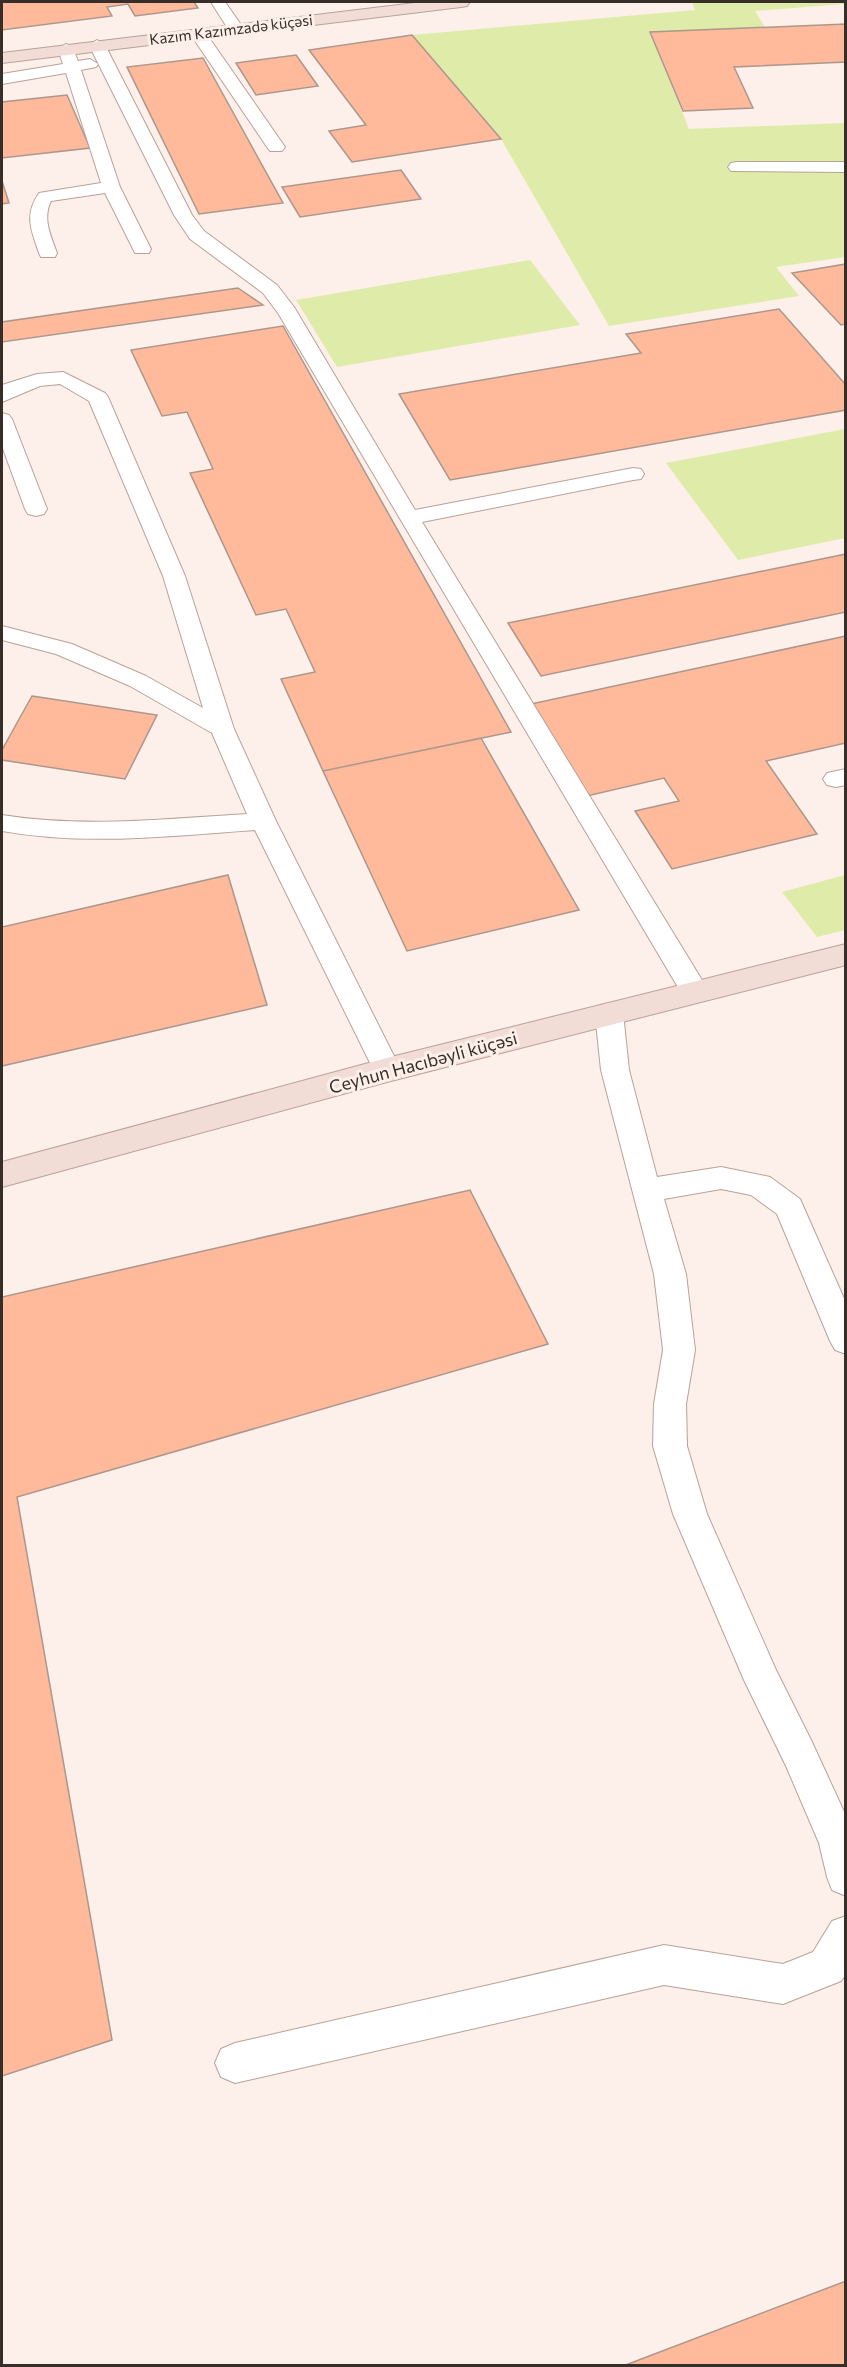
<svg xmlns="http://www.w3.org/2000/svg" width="847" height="2367" viewBox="0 0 847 2367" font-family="Commissioner,sans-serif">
<rect width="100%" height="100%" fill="#fdefe9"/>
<path fill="#dfeca9" d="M 692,2 L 843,2 L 844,4 L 755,11 L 765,27 L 650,32 L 689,129 L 845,123 L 845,257 L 776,267 L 799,296 L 609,326 L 501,139 L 412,35 L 695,10 Z
M 530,260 L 580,325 L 337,367 L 296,300 Z
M 845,429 L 845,538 L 738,560 L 666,463 Z
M 845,875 L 845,930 L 817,937 L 782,892 Z"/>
<path fill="#feba9b" stroke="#ac978d" stroke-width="1.5" d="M 2,2 L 194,2 L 198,8 L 135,16 L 128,4 L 107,7 L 112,16 L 2,30 Z
M 846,24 L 846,62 L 734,67 L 753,108 L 683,111 L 650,32 Z
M 412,35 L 501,139 L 352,162 L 329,131 L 366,125 L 309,50 Z
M 296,55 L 318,86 L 256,95 L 236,63 Z
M 203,58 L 283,203 L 199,214 L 127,67 Z
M 67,95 L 90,148 L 2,158 L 2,102 Z
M 401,170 L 421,199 L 300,217 L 282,187 Z
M 2,181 L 9,203 L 2,204 Z
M 846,264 L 846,324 L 841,325 L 792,273 Z
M 238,288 L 263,305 L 2,342 L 2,322 Z
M 779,309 L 846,385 L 846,410 L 450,480 L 399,394 L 641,353 L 626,334 Z
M 283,326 L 511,732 L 323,771 L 281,679 L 315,672 L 286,609 L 256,615 L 190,473 L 213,469 L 187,412 L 162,416 L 131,350 Z
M 846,554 L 846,612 L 541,676 L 508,623 Z
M 846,636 L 846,743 L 766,761 L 817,834 L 672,869 L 635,811 L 679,801 L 664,778 L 587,796 L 531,704 Z
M 32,696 L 157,715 L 125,779 L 2,760 L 2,750 Z
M 481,738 L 579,910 L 407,951 L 323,771 Z
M 228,875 L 267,1005 L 2,1066 L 2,927 Z
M 470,1190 L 548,1344 L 17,1497 L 112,2040 L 2,2076 L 2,1297 Z
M 846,2281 L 846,2366 L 623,2366 Z"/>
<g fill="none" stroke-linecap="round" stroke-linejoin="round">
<g stroke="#b8a298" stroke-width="2">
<path id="service" d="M 211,2 L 225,2 L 244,29 L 242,32 L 230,32 Z
M 197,27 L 203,29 L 285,147 L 282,151 L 270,151 L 267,147 L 189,32 Z
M 97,40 L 105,45 L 192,215 L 204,231 L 277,285 L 294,307 L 415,510 L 633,468 L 641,469 L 644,474 L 641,479 L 633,480 L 422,522 L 705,985 L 709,992 L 705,999 L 695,1002 L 685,999 L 278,313 L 263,293 L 190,239 L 174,215 L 89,45 Z
M 66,44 L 72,46 L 78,61 L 90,59 L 98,64 L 96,67 L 81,70 L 120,187 L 151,249 L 149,253 L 135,253 L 105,193 L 51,201 C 42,219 51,236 57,253 L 55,257 L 41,257 L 39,253 C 31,230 24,215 39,193 L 101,183 L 66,73 L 2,84 L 2,74 L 63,64 L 58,49 Z
M 737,162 L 846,162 L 846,172 L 731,171 L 728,167 L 731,163 Z
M 63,372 L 105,393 L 108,397 L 185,576 L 234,729 L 276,821 L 401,1070 L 397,1077 L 387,1080 L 377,1077 L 255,830 C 170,836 86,846 2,831 L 2,815 C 84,828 165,819 247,814 L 212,733 L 130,686 L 56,654 L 2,640 L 2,626 L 72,644 L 146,676 L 203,708 L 163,576 L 89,401 L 60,384 L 40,386 L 2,402 L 2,385 L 37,374 Z
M 2,413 L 9,415 L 12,419 L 47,509 L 44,514 L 36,516 L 28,514 L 25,509 L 2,446 Z
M 846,769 L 846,785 L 836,787 L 827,785 L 823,779 L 827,773 Z
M 609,1003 L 619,1006 L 623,1013 L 629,1070 L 657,1177 L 721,1167 L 770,1177 L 800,1199 L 846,1303 L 846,1354 L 835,1350 L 830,1341 L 777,1214 L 751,1195 L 721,1189 L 664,1199 L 686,1274 L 695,1350 L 686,1404 L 687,1446 L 707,1514 L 776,1670 L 812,1742 L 846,1816 L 846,1896 L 832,1890 L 827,1877 L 819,1843 L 786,1766 L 744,1680 L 673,1514 L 653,1446 L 654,1404 L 663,1350 L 654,1274 L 601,1070 L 595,1013 L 599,1006 Z
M 846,1916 L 846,1974 L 841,1981 L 783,2004 L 664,1985 L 235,2083 L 221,2077 L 215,2063 L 221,2049 L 235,2043 L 664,1945 L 783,1964 L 813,1952 L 832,1921 Z"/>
</g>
<g stroke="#b8a298" stroke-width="2">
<path id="secondary" d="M 423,2 L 470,2 L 467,6 L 461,7 L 2,63 L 2,53 Z
M 846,944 L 846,965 L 387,1082 L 2,1187 L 2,1162 L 387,1058 Z"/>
</g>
<use href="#service" fill="#fff" fill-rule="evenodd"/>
<use href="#secondary" fill="#f2dcd6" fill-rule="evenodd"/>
</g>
<g text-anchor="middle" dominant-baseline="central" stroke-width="6" stroke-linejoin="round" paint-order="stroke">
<g font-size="15" fill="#372e2a" stroke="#fdefe9">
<text transform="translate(231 29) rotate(-7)">Kazım Kazımzadə küçəsi</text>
</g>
<g font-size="18" fill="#372e2a" stroke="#fdefe9">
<text transform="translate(423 1062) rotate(-15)">Ceyhun Hacıbəyli küçəsi</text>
</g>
</g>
<rect width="847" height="2367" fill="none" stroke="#372e2a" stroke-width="6"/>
</svg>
